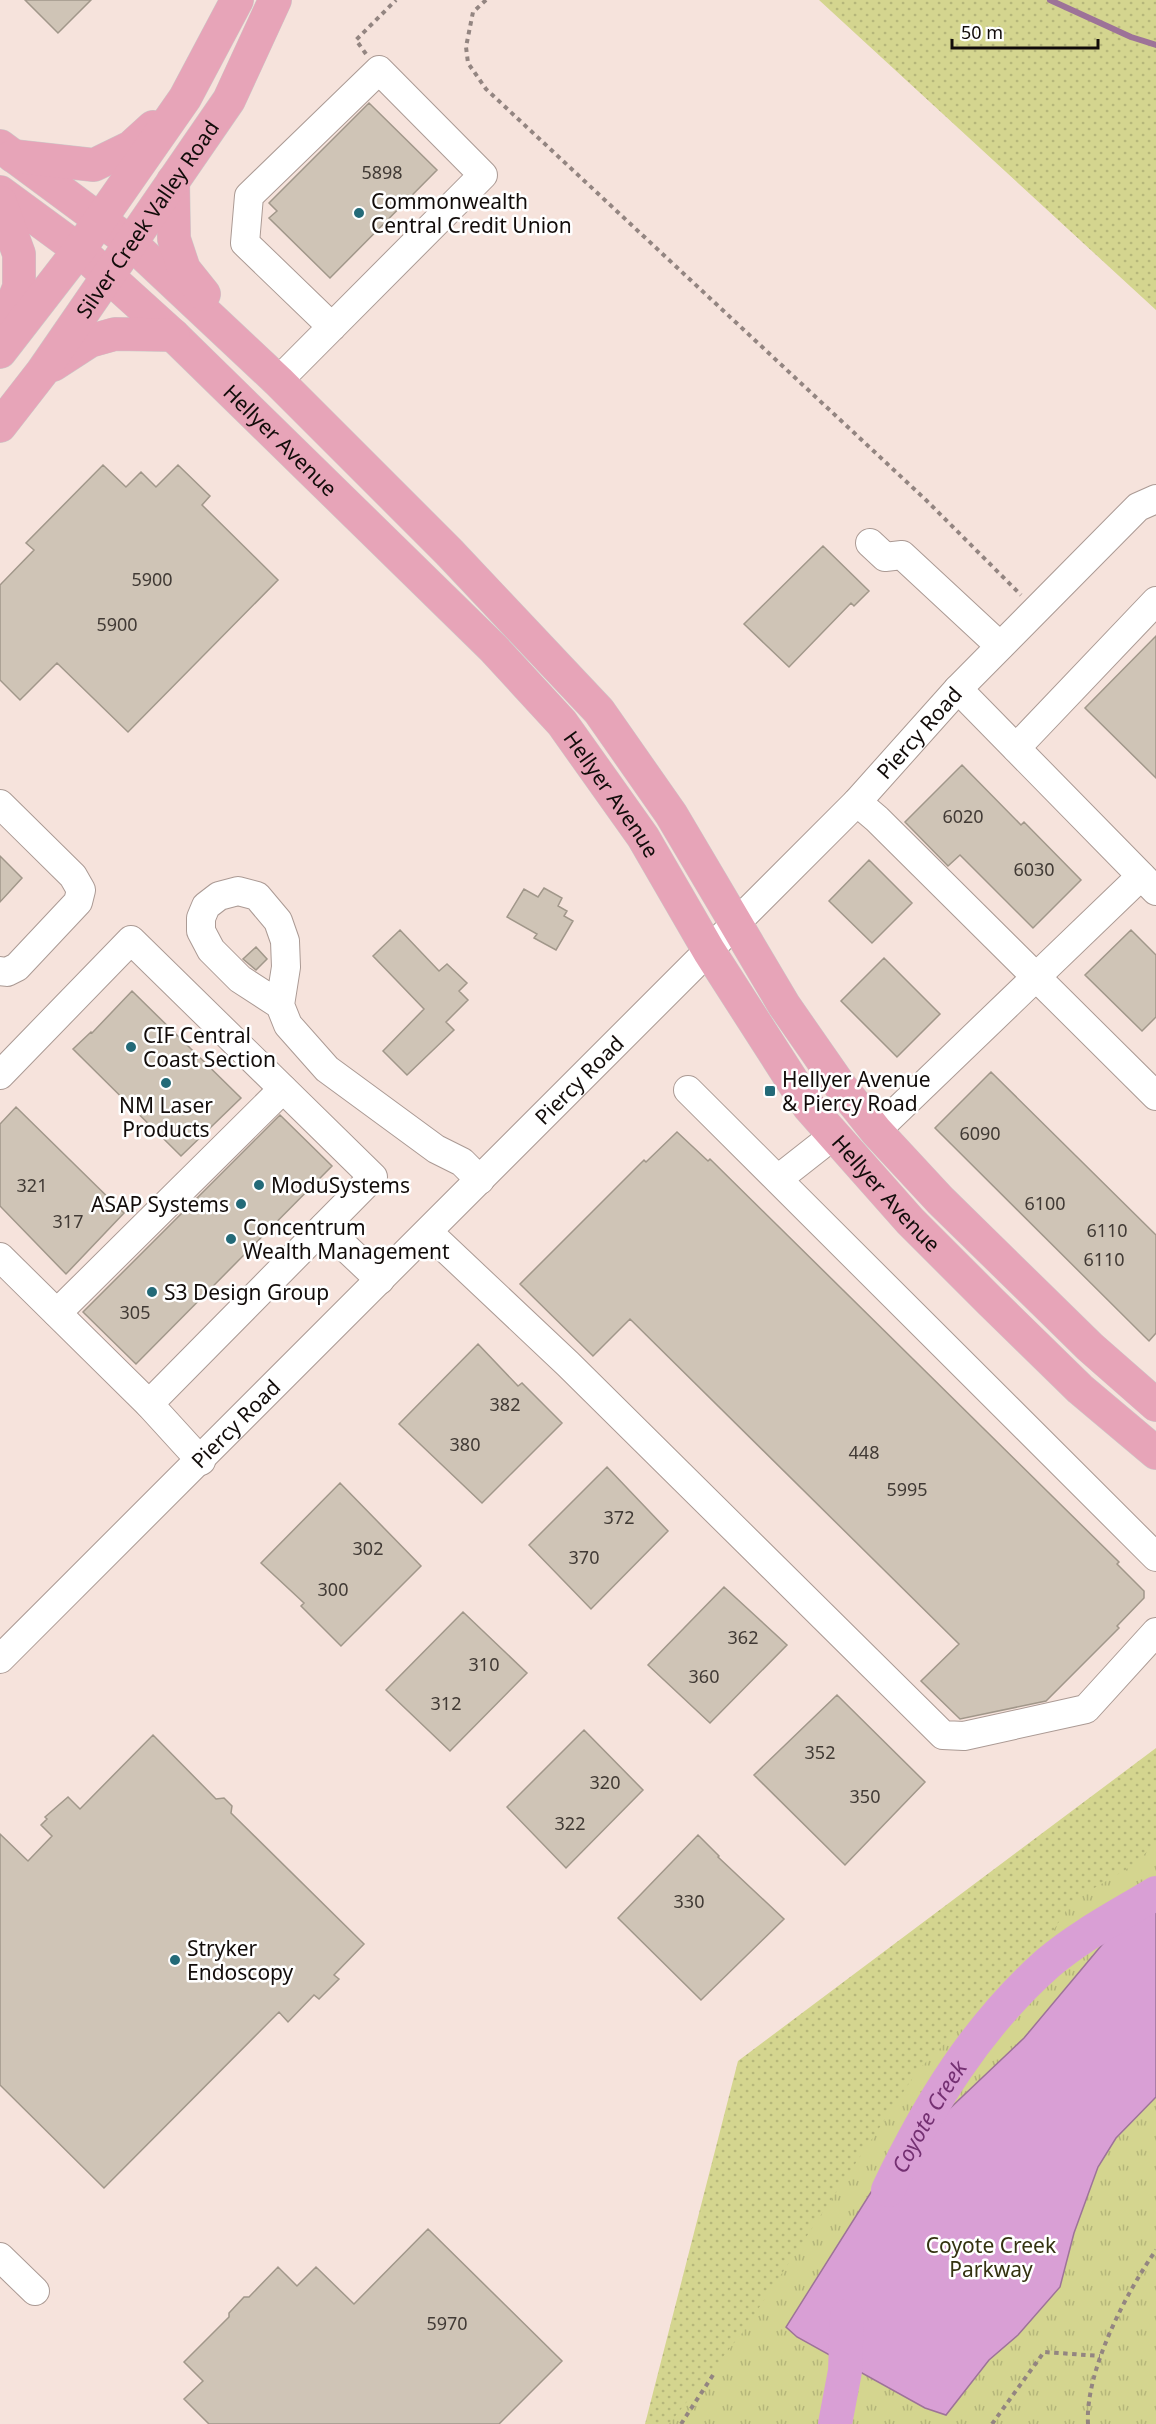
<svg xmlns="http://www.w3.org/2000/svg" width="1156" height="2424" viewBox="0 0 1156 2424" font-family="'Noto Sans',sans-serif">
<defs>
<pattern id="grass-dots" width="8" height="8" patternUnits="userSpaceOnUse" patternTransform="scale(1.5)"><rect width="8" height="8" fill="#d4d58f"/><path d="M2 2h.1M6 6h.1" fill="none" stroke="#b5b67a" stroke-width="1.8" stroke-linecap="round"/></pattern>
<pattern id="park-tufts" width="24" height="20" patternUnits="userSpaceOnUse" patternTransform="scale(1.5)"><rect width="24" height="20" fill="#d4d58f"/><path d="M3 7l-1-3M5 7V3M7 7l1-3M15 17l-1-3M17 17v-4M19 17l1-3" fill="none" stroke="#b5b67a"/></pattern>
</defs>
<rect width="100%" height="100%" fill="#f6e3dc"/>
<path fill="url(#grass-dots)" d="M 819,0 L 1156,0 L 1156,310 Z
M 1156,1748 L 1156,2424 L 645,2424 L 738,2061 Z"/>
<path fill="url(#park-tufts)" d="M 1156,1843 L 1156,2424 L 669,2424 L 742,2333 L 918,2070 L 1045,1944 L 1072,1901 L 1132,1866 Z"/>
<path fill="#d99fd5" stroke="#9d7398" stroke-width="1.5" d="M 1156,1885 L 1156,2097 L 1116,2138 L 1098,2167 L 1074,2233 L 1060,2287 L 1018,2335 L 989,2360 L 946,2415 L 925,2408 L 797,2337 L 786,2327 L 885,2170 L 1024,2038 L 1106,1940 Z"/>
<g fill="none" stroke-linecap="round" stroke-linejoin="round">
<path stroke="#9d7398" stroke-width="6" d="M 1050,0 L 1131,37 L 1156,45"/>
<g stroke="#d99fd5" stroke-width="34">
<path id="s1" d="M 888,2190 C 929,2104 977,2026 1048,1963 C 1081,1935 1120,1915 1156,1893"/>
<path d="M 835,2424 L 845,2371 L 847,2316"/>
</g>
</g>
<path fill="#cfc4b6" stroke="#a1978a" stroke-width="1.5" d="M 25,0 L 91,0 L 58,33 Z
M 369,103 L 437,170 L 330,278 L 269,218 L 277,211 L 269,203 Z
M 103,465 L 126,487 L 141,472 L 156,487 L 178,465 L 210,496 L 202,505 L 278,580 L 128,732 L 57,663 L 20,700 L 0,680 L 0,585 L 34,550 L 26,543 Z
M 823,546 L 869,591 L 854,606 L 851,603 L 789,667 L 744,624 Z
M 1156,636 L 1156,778 L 1085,708 Z
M 962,765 L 1021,825 L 1024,822 L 1081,880 L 1033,928 L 960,855 L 948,866 L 905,822 Z
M 0,856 L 22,878 L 0,902 Z
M 869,860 L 912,903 L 872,943 L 829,901 Z
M 544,888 L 562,898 L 558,906 L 567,911 L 564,916 L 573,921 L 556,950 L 534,938 L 537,934 L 507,917 L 524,889 L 538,897 Z
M 400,930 L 439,971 L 447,964 L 467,983 L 459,991 L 468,1000 L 446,1022 L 454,1030 L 407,1075 L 383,1051 L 424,1009 L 373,956 Z
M 1131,930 L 1156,955 L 1156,1017 L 1142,1031 L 1085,975 Z
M 256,947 L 267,959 L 256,970 L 243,959 Z
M 884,958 L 940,1014 L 897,1057 L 841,1001 Z
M 132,991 L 241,1098 L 181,1156 L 73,1049 L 91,1032 L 92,1033 Z
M 991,1072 L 1156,1235 L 1156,1333 L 1149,1341 L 935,1128 Z
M 16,1107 L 124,1213 L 66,1274 L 0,1206 L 0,1124 Z
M 280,1115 L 332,1166 L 136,1364 L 83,1312 Z
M 677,1132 L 708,1161 L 710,1159 L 1119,1562 L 1117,1564 L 1144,1591 L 1144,1598 L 1117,1626 L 1119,1628 L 1046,1701 L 960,1719 L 921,1681 L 959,1644 L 630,1319 L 593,1356 L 520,1284 L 644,1160 L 646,1162 Z
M 478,1344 L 518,1386 L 522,1383 L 562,1423 L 482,1503 L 399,1424 Z
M 607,1467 L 668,1531 L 591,1609 L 529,1545 Z
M 340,1483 L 421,1566 L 341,1646 L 301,1606 L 304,1603 L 261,1563 Z
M 724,1587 L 787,1645 L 710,1723 L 648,1665 Z
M 463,1612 L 527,1673 L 450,1751 L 386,1690 Z
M 837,1695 L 925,1782 L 845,1865 L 754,1775 Z
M 584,1730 L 643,1790 L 566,1868 L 507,1807 Z
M 153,1735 L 216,1799 L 224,1798 L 232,1806 L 231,1813 L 364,1944 L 334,1975 L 339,1979 L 319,1999 L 314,1995 L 288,2022 L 279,2012 L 104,2188 L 0,2085 L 0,1834 L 28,1861 L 52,1836 L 41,1825 L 47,1819 L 45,1817 L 68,1797 L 80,1809 Z
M 698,1835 L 719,1856 L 718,1857 L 784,1919 L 701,2000 L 618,1918 Z
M 428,2229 L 562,2361 L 499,2424 L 209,2424 L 184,2399 L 203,2381 L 184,2362 L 229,2317 L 229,2313 L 244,2297 L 249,2297 L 278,2267 L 297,2286 L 316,2267 L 354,2304 Z"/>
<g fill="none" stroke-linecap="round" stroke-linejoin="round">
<g stroke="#ab9a94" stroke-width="30">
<g id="minor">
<path d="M 278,381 L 483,175 L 379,70 L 249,196 L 245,243 L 332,327"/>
<path d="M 870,543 L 885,557 L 902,555 L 1000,646"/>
<path d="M 958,689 L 1156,891"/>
<path d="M 1016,748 L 1156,601"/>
<path d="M 857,802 L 877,819 L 1156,1096"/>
<path d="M 0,804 L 73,876 L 81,890 L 78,902 L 17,967 L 7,972 L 0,971"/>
<path d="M 280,1005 L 286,967 L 285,941 L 278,921 L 257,896 L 238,891 L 219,896 L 206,906 L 201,918 L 201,931 L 211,950 L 240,979 L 280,1005 L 288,1025 L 327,1069 L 436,1149 L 462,1162 L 480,1180"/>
<path d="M 0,1075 L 131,940 L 373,1177 L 149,1404"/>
<path d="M 688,1090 L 1156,1557"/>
<path d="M 876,1131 L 1141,876"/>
<path d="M 778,1179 L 834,1135"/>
<path d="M 324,1227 L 380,1280"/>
<path d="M 428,1232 L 568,1364 L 943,1735 L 964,1736 L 1086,1709 L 1156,1632"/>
<path d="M 0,1257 L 149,1404 L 201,1461"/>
<path d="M 57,1313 L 283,1089"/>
<path id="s2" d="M 0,1659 L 857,802 L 958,689 L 1138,507 L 1156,499"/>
<path d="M 0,2257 L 35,2291"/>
</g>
</g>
<g stroke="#cbcac9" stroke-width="34">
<g id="major">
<path d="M 0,146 L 131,243 L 278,381 L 449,552 L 599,711 L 671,814 L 784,1005 L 841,1087 L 876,1131 L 940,1200 L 1090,1347 L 1156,1405"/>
<path d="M 13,156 L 94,165 L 131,147 L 153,127"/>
<path d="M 173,181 L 174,239 L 184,269 L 204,294"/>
<path id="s3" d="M 0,192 L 79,250 L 173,335 L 493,648 L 562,723 L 643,837 L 709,951 L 809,1107 L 910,1221 L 991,1302 L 1080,1389 L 1156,1453"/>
<path d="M 0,202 L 19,254 L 19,287 L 0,335"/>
<path d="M 0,352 L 79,250 L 185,98 L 237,0"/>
<path d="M 53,365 L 90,341 L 115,334 L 173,335"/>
<path id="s4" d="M 0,426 L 42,372 L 229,100 L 275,0"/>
</g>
</g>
<path stroke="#938581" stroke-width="4" stroke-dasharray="4.5 4.5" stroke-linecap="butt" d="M 486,0 L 473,12 L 466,47 L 468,63 L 486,89 L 926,500 L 1021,595
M 366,54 L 356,40 L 396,0
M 681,2424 L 713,2375
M 992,2424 L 1044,2352 L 1100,2356
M 1088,2424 C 1085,2371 1126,2293 1156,2250"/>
<use href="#minor" stroke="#fff" stroke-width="28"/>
<use href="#major" stroke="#e7a4b8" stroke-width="33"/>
</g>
<g fill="#236a78" stroke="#fff" stroke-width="2">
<circle cx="359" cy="213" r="6"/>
<circle cx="131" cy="1047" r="6"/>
<circle cx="166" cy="1083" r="6"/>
<rect x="764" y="1085" width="12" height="12" rx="3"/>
<circle cx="259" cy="1185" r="6"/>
<circle cx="241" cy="1204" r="6"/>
<circle cx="231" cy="1239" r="6"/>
<circle cx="152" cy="1292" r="6"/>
<circle cx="175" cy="1960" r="6"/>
</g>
<g text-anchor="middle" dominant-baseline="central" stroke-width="5" stroke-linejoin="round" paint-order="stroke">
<g font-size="18" fill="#413a35">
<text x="382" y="172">5898</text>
<text x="152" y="579">5900</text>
<text x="117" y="624">5900</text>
<text x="963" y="816">6020</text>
<text x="1034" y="869">6030</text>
<text x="980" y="1133">6090</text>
<text x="32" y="1185">321</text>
<text x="1045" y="1203">6100</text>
<text x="68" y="1221">317</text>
<text x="1107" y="1230">6110</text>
<text x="1104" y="1259">6110</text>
<text x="135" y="1312">305</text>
<text x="505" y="1404">382</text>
<text x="465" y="1444">380</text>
<text x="864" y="1452">448</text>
<text x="907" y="1489">5995</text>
<text x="619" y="1517">372</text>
<text x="368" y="1548">302</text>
<text x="584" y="1557">370</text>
<text x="333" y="1589">300</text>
<text x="743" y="1637">362</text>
<text x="484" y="1664">310</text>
<text x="704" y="1676">360</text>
<text x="446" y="1703">312</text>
<text x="820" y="1752">352</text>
<text x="605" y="1782">320</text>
<text x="865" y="1796">350</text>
<text x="570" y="1823">322</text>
<text x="689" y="1901">330</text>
<text x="447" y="2323">5970</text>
</g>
<g font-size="21" fill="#120c0a" stroke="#fff" text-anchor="start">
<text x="371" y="201">Commonwealth<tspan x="371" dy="24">Central Credit Union</tspan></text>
<text x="143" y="1035">CIF Central<tspan x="143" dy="24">Coast Section</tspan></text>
<text x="782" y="1079">Hellyer Avenue<tspan x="782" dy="24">&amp; Piercy Road</tspan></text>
<text x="166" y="1105" text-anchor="middle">NM Laser<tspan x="166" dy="24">Products</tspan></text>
<text x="271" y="1185">ModuSystems</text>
<text x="229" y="1204" text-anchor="end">ASAP Systems</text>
<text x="243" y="1227">Concentrum<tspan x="243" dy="24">Wealth Management</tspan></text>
<text x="164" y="1292">S3 Design Group</text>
<text x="187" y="1948">Stryker<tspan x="187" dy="24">Endoscopy</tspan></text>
</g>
<g font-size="21" fill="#120c0a" stroke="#fff">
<text stroke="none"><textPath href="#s4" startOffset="254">Silver Creek Valley Road</textPath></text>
<text stroke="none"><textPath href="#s3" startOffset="375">Hellyer Avenue</textPath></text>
<text stroke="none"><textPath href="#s2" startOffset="1305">Piercy Road</textPath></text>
<text stroke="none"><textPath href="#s3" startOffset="861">Hellyer Avenue</textPath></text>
<text stroke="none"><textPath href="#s2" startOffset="819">Piercy Road</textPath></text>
<text stroke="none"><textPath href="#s3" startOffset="1347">Hellyer Avenue</textPath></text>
<text stroke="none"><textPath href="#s2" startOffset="333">Piercy Road</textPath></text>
</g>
<g font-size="21" fill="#333210" stroke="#fff">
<text x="991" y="2245">Coyote Creek<tspan x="991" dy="24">Parkway</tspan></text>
</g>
<g font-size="22" font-style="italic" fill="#743072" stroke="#fff">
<text stroke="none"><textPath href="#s1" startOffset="84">Coyote Creek</textPath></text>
</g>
</g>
<path d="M952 39v9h146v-9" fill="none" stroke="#120c0a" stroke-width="3"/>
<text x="961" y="39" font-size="18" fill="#120c0a" stroke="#ffffff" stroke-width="4.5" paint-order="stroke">50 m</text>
</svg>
